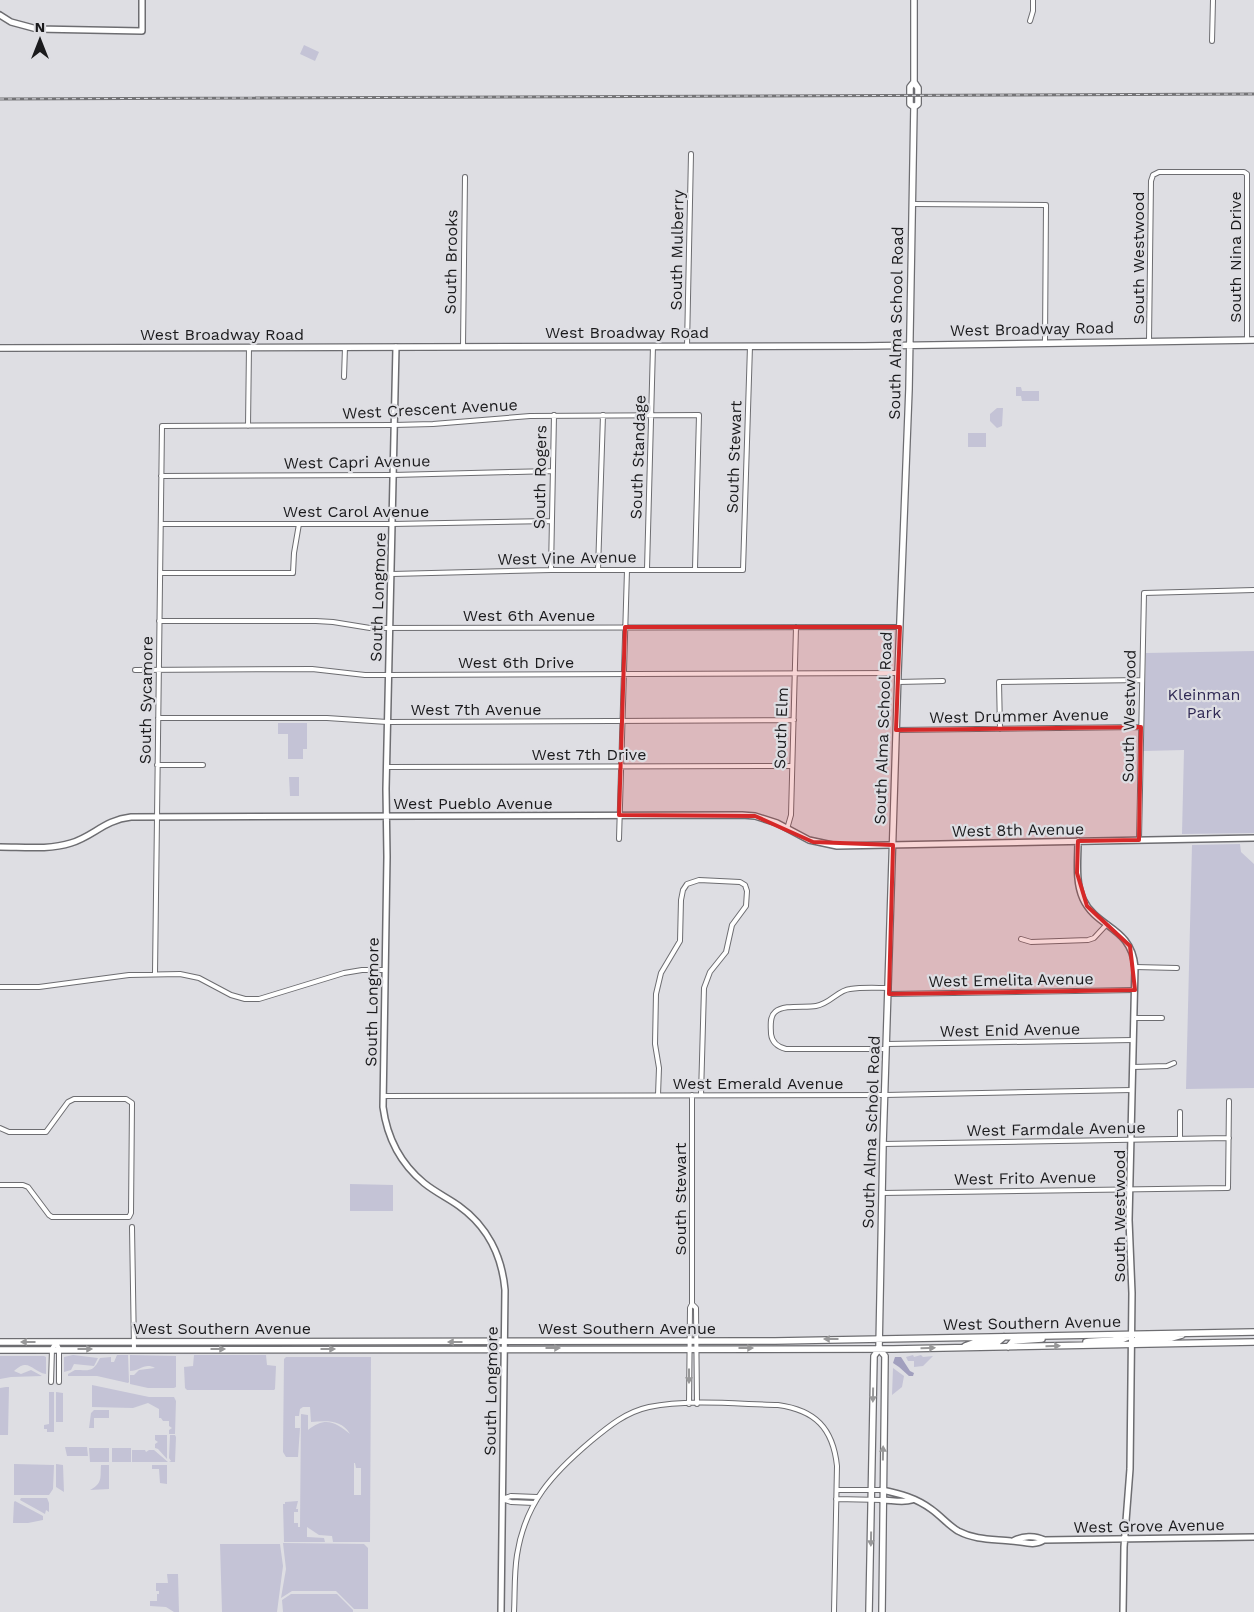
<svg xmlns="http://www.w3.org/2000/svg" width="1254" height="1612" viewBox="0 0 1254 1612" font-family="'Work Sans',sans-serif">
<rect width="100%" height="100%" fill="#dedee3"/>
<path fill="#c4c3d6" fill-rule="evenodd" d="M 304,45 L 319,52 L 315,61 L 300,54 Z
M 1016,387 L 1021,387 L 1022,391 L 1039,391 L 1039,401 L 1022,401 L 1021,396 L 1016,396 Z
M 997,408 L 1003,408 L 1002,426 L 997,428 L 990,421 L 990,414 Z
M 968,433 L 986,433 L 986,447 L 968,447 Z
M 1254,651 L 1254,833 L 1182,834 L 1184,750 L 1143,751 L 1146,653 Z
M 278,723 L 307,723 L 307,749 L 303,749 L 303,759 L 288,759 L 288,734 L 278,734 Z
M 289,777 L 299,777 L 299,796 L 290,796 Z
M 1240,844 L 1241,852 L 1254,864 L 1254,1088 L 1186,1089 L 1192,845 Z
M 350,1184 L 393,1185 L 393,1211 L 350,1211 Z
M 73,1355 L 98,1358 L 94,1366 L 74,1364 L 71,1370 L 64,1372 L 64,1357 Z
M 117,1355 L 128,1355 L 129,1382 L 128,1383 L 97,1376 L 68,1376 L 68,1374 L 75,1370 C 89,1370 93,1373 100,1358 L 111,1357 L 111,1362 L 114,1362 Z
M 130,1355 L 176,1356 L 176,1387 L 174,1388 L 148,1388 L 130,1384 L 130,1375 L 134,1375 L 139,1370 L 155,1368 C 145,1362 140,1371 130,1371 Z
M 194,1355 L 266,1355 L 267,1365 L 276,1366 L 275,1389 L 274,1390 L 187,1390 L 185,1388 L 184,1367 L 193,1366 Z
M 913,1355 L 914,1357 L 921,1355 L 923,1357 L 933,1356 L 923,1366 L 914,1367 L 914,1361 L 908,1361 L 906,1357 Z
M 0,1356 L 44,1356 L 46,1357 L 46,1374 C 31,1371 29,1357 14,1371 L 21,1374 L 31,1370 L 42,1376 L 11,1377 L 0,1379 Z
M 286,1357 L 371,1357 L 370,1542 L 333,1542 L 332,1536 L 319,1535 L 307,1527 L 307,1537 L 324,1538 L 325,1542 L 284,1542 L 283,1504 L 285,1504 L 285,1502 L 298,1501 L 296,1509 L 298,1509 L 298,1512 L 294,1512 L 294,1523 L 298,1523 L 298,1527 L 300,1527 L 301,1414 L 308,1415 L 308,1430 C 325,1416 336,1422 350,1434 C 341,1419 326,1421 311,1422 L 310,1407 L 303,1407 L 300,1409 L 299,1416 L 295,1416 L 295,1428 L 300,1428 L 298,1457 L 286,1457 L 283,1452 L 284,1359 ZM 354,1463 L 355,1463 L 356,1468 L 361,1468 L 361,1495 L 354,1495 L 354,1497 Z
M 893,1368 L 904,1376 L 902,1387 L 892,1395 Z
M 92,1385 L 149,1397 L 174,1397 L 176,1401 L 175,1434 L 169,1434 L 169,1430 L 172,1428 L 169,1426 L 169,1421 L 163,1421 L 161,1418 L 159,1418 L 159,1409 L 148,1403 L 133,1408 L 92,1407 Z
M 6,1387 L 9,1387 L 8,1435 L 0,1435 L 0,1388 Z
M 49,1392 L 54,1392 L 54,1432 L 47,1432 L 47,1429 L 44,1429 L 44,1425 L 49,1424 Z
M 56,1392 L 63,1393 L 63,1422 L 56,1422 Z
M 94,1410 L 109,1410 L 109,1418 L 94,1418 L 94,1428 L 89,1428 L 91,1413 Z
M 155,1435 L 167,1435 L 167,1459 L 158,1449 L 155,1448 L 155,1444 L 158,1442 L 155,1440 Z
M 170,1435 L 175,1435 L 176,1437 L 175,1462 L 169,1462 L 171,1461 L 169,1458 Z
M 65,1447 L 87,1447 L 88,1456 L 67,1456 Z
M 89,1448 L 109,1448 L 109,1462 L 90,1462 Z
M 112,1448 L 131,1448 L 131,1462 L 112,1462 Z
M 132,1450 L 145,1450 L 146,1452 L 149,1450 L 154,1450 L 168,1462 L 132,1462 Z
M 14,1464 L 54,1465 L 53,1489 L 49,1495 L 14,1495 Z
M 56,1464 L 63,1465 L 64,1492 L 56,1487 Z
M 101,1465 L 109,1465 L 109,1489 L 90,1490 C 103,1483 100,1478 101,1465 Z
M 152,1465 L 167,1465 L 167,1484 L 160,1483 L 159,1469 L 152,1469 Z
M 21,1498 L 47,1498 L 49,1503 L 49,1512 L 46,1510 L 45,1514 L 20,1500 Z
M 15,1501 L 43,1516 L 43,1520 L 28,1523 L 13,1523 L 14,1502 Z
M 283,1543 L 364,1544 L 368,1548 L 368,1609 L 354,1609 L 336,1591 L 292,1591 L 281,1598 L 286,1569 Z
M 220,1544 L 280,1544 L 283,1566 L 277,1612 L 222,1612 Z
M 167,1574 L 178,1574 L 179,1612 L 174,1612 L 166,1607 L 150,1606 L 150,1601 L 157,1601 L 157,1594 L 159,1594 L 159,1591 L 156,1591 L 156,1583 L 168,1583 Z
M 291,1594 L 337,1594 L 353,1610 L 353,1612 L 283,1612 L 282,1600 Z"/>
<path fill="#a19fbe" d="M 895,1357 L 901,1357 L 910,1371 L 914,1373 L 913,1376 L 909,1376 L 899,1367 L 893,1363 Z"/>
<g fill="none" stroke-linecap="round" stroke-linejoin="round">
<g stroke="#6d6d71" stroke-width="6">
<path id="minor" d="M 1030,21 L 1033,11 L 1033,0
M 1212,41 L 1213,0
M 912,204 L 1046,205 L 1045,343
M 1149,341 L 1151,181 L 1153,175 L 1159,172 L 1244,172 L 1247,174 L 1247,340
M 687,346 L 691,154
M 463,347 L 465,177
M 344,377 L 345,347
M 248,426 L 249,347
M 161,476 L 393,475 L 553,471
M 161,524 L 393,524 L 551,521
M 647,569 L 653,346
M 551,570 L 554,415
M 598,570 L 603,415
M 160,573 L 293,573 L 294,553 L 299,524
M 392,574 L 551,570 L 743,570 L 750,346
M 159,621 L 316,621 L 333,622 L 370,628 L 900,627
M 135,670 L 312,669 L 365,675 L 388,675 L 898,673
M 898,682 L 943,681
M 158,718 L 327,718 L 387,722 L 794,720
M 1000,729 L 999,682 L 1142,680
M 896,730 L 1141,727
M 157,765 L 203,765
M 386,767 L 792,766
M 787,829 L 791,815 L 796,627
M 619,839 L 627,570
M 1139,840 L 1144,593 L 1254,590
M 1021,939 L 1031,942 L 1088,940 L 1094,938 L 1107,924
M 1135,967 L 1177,968
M 155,974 L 162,426 L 394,425 L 433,424 L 530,416 L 699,415 L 695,569
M 0,987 L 39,987 L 129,975 L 180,974 L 199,978 L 231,995 L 245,999 L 259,999 L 344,973 L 362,970 L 385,970
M 889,994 L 1135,990
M 1134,1018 L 1162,1018
M 887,1044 L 1133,1040
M 886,1049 L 786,1049 C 778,1047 772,1043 771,1034 C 771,1028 769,1017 775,1012 C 784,1004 805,1008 816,1006 C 830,1004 838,990 850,989 C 863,987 876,988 889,988
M 1133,1067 L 1167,1066 L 1174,1063
M 658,1095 L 659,1068 L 655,1044 L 656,994 L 661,973 L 680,941 L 681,900 L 683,890 L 687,884 L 699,880 L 740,882 L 745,885 L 747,891 L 746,906 L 732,925 L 726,952 L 710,972 L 704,988 L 701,1095
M 383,1096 L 885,1095 L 1132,1090
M 1180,1112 L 1180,1139
M 0,1128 L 9,1132 L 46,1132 L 68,1102 L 74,1099 L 126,1099 L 132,1103 L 131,1213 L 129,1217 L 52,1217 L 49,1215 L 28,1187 L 23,1185 L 0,1185
M 883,1144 L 1229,1138
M 882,1193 L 1228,1188 L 1229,1101
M 132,1227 L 134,1349
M 692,1304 L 696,1308 L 697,1404
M 56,1342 L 59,1349 L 59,1382
M 51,1382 L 52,1349 L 56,1342
M 689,1404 L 690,1308 L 692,1304 L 692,1095
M 837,1490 L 882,1490
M 502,1499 L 511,1496 L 537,1497
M 502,1499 L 511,1502 L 534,1503
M 836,1499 L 882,1500
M 514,1612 C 515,1593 514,1574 517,1555 C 525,1503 552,1474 591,1441 C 609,1426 626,1412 649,1407 C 690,1399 736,1404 778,1405 C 815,1410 833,1428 837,1466 L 834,1612"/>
</g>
<g stroke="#6d6d71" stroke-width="8">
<path id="tertiary" d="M 0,15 L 11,22 L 37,29 L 142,31 L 142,0
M 396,347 L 386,789 L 387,857 L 383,1107 C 387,1137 401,1164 424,1183 C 435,1192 448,1198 459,1206 C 487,1226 502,1256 505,1290 L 501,1612
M 1078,841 C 1078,861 1075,881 1083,899 C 1097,929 1131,926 1135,967 L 1129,1220 L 1132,1293 L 1130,1469 L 1124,1547 L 1123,1612
M 0,847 C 23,847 49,850 71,843 C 94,836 104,820 131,817 L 742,815 L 755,816 L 777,823 L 809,840 L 837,846 L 1254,838
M 882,1490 C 901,1494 916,1498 931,1509 C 941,1516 948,1525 958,1531 C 975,1540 992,1539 1011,1541 C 1021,1541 1034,1547 1044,1540
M 882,1500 C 891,1500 903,1503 912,1500
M 1013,1541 C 1022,1536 1035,1535 1044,1540 L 1254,1537"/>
</g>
<g stroke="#6d6d71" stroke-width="8">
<path id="secondary" d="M 914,107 L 910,104 L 910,87 L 914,82
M 0,348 L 864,346 L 1254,340
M 0,1342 L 775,1341 L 1254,1332
M 1086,1342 C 1099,1339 1123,1344 1132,1334
M 1132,1344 L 1137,1339 L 1171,1338 L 1182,1335
M 965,1346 L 976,1342 L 998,1342 L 1004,1337
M 1008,1347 L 1013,1341 L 1042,1339
M 0,1350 L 893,1349 L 1254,1342
M 869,1612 L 874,1356 L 879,1349
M 882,1612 L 885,1356 L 879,1349 L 883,1144 L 898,673 L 909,389 L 914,107 L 918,104 L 918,88 L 914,82 L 914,0"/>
</g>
<use href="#minor" stroke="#fff" stroke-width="4"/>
<use href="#tertiary" stroke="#fff" stroke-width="5"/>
<use href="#secondary" stroke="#fff" stroke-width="5.5"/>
<g stroke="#747477" stroke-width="3">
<path id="rail" d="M 0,99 L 1254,94"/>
</g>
<use href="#rail" stroke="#dedee3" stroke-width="1" stroke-dasharray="4" stroke-linecap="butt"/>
</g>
<defs><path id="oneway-solid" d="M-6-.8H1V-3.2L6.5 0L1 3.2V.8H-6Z" transform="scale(1.25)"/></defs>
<g fill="#989899">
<use href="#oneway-solid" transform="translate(831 1339) rotate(-180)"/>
<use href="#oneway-solid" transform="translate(28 1342) rotate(-180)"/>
<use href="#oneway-solid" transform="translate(455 1342) rotate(180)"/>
<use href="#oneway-solid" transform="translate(1053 1346) rotate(-1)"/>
<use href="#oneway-solid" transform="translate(553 1348)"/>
<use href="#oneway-solid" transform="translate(746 1348)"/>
<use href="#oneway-solid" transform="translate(928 1348) rotate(-1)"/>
<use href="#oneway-solid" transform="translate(85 1349)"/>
<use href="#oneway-solid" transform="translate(218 1349)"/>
<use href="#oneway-solid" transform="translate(328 1349)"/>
<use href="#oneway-solid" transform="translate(689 1376) rotate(90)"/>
<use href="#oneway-solid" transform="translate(873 1395) rotate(91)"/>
<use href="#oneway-solid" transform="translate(883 1453) rotate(-89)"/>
<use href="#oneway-solid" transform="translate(871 1539) rotate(91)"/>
</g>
<path fill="#d62828" fill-opacity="0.2" stroke="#d62828" stroke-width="4" stroke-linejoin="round" d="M 625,627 L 900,627 L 896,730 L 1141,727 L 1139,840 L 1078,841 L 1077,873 L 1087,906 L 1130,946 L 1135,990 L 889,994 L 893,845 L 813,842 L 755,816 L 619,815 Z"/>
<g text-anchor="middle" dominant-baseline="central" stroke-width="4.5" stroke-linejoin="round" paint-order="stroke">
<g font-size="16" fill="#1b1b1d" stroke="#dedee3">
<text transform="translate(677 250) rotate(-89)">South Mulberry</text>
<text transform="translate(1235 257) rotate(-90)">South Nina Drive</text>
<text transform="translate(1138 258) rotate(-90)">South Westwood</text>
<text transform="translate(451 262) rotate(-89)">South Brooks</text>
<text transform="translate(896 323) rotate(-89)">South Alma School Road</text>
<text transform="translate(1032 329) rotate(-1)">West Broadway Road</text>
<text x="627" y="332">West Broadway Road</text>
<text x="222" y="334">West Broadway Road</text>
<text transform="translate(430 409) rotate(-3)">West Crescent Avenue</text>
<text transform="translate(638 457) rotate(-88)">South Standage</text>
<text transform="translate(734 457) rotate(-88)">South Stewart</text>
<text transform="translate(357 462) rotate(-1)">West Capri Avenue</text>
<text transform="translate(540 477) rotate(-89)">South Rogers</text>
<text x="356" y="511">West Carol Avenue</text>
<text transform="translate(567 558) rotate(-1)">West Vine Avenue</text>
<text transform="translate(378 597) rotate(-88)">South Longmore</text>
<text x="529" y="615">West 6th Avenue</text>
<text x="516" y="662">West 6th Drive</text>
<text transform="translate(146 700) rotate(-89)">South Sycamore</text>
<text x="476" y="709">West 7th Avenue</text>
<text transform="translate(1019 716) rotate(-1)">West Drummer Avenue</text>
<text transform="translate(1129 716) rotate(-89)">South Westwood</text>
<text transform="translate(781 728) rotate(-88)">South Elm</text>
<text transform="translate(883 728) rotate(-88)">South Alma School Road</text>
<text x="589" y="754">West 7th Drive</text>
<text x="473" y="803">West Pueblo Avenue</text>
<text transform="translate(1018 830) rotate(-1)">West 8th Avenue</text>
<text transform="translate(1011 980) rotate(-1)">West Emelita Avenue</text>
<text transform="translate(372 1002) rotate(-89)">South Longmore</text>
<text transform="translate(1010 1030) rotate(-1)">West Enid Avenue</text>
<text x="758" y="1083">West Emerald Avenue</text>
<text transform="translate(1056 1129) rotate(-1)">West Farmdale Avenue</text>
<text transform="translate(871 1132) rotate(-88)">South Alma School Road</text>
<text transform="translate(1025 1178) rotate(-1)">West Frito Avenue</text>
<text transform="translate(680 1199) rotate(-90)">South Stewart</text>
<text transform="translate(1119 1216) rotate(-90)">South Westwood</text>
<text transform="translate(1032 1323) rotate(-1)">West Southern Avenue</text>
<text x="222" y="1328">West Southern Avenue</text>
<text x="627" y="1328">West Southern Avenue</text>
<text transform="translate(491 1391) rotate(-89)">South Longmore</text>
<text transform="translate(1149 1526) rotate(-1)">West Grove Avenue</text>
</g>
<g font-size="16" fill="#302a55" stroke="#dedee3">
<text x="1204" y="694">Kleinman<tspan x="1204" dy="18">Park</tspan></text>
</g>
</g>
<g transform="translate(40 40)" stroke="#dedee3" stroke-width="4" paint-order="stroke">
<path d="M0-4L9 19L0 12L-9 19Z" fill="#1b1b1d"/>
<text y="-8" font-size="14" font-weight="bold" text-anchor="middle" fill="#1b1b1d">N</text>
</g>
</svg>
